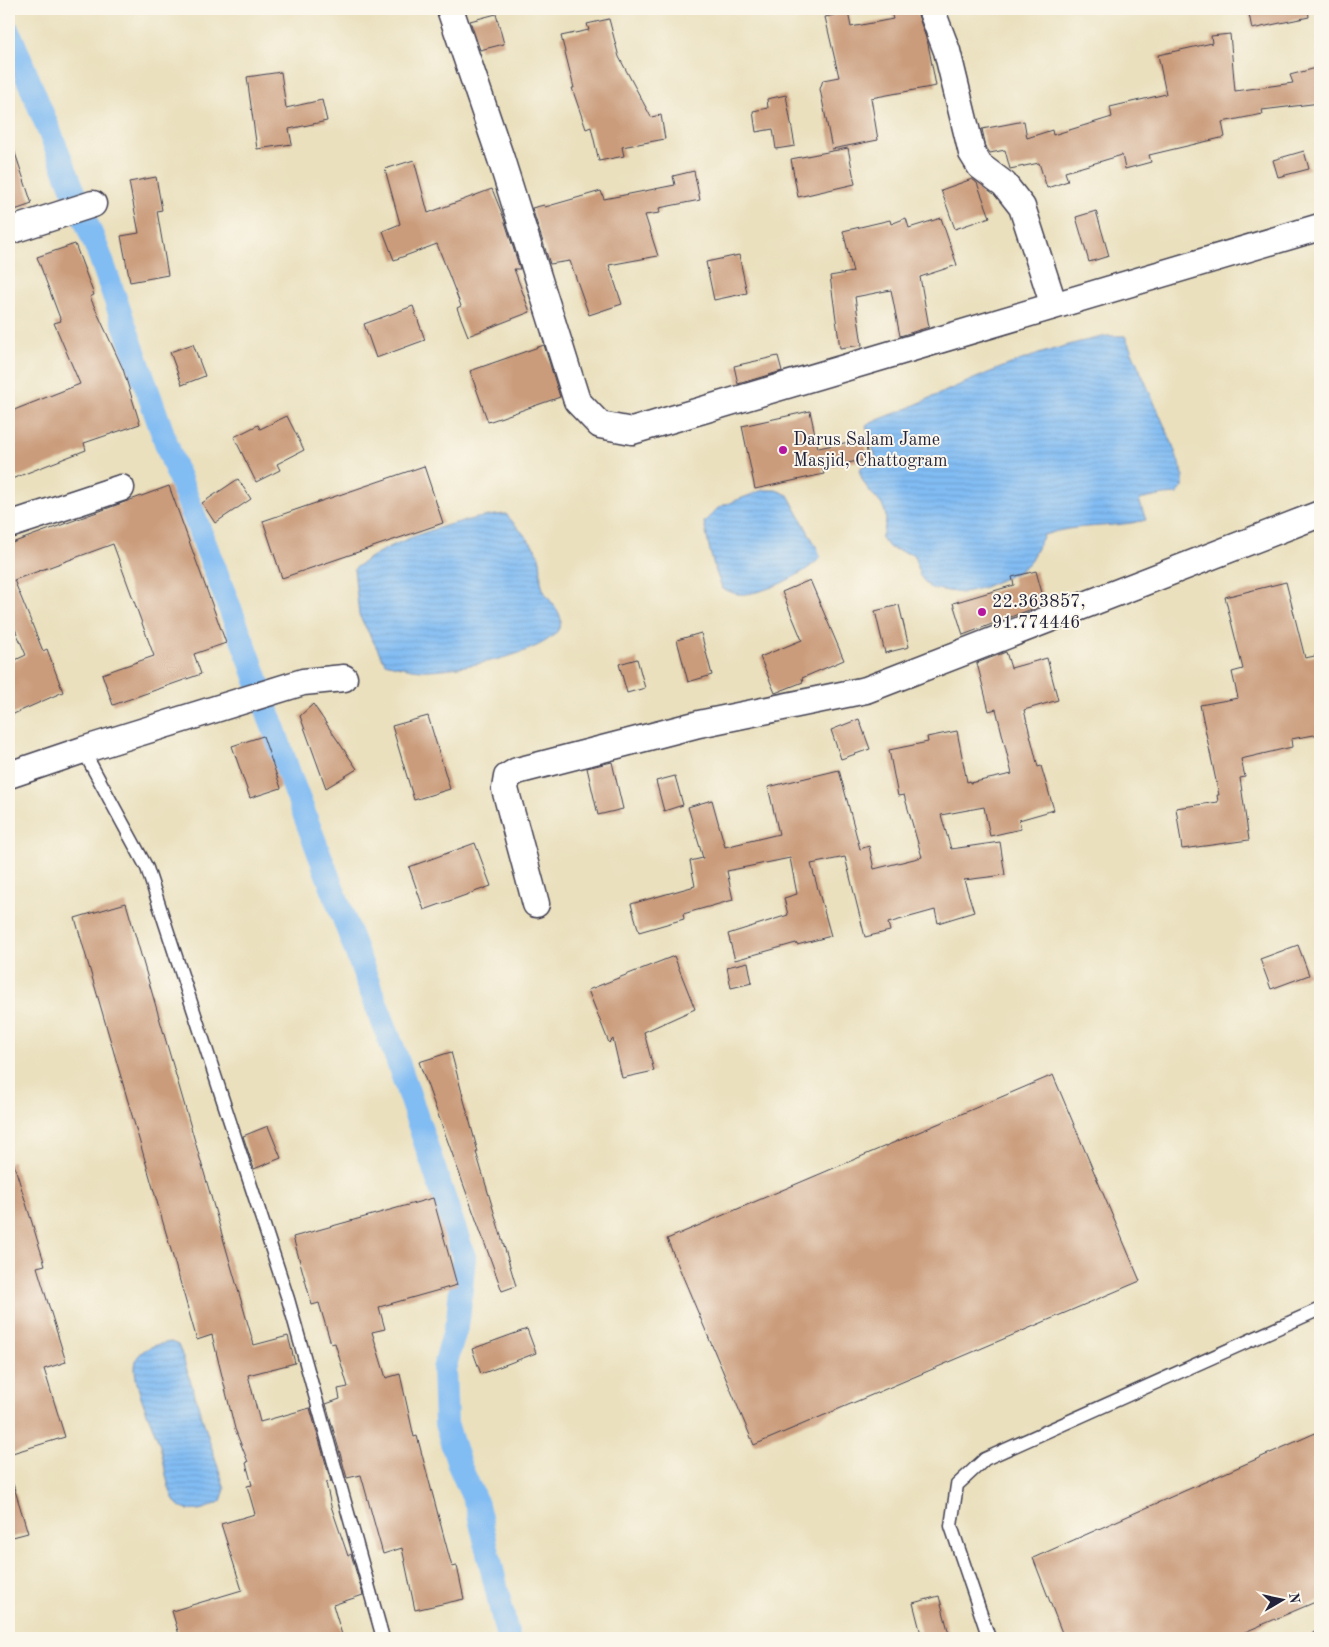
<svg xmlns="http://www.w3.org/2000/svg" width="1329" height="1647" viewBox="0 0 1329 1647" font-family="'Old Standard TT',serif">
<defs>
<pattern id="water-rules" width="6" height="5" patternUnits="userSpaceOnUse" patternTransform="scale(1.25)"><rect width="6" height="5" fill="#81bcf3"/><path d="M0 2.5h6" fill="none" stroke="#6fa1d1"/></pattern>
</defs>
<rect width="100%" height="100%" fill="#fbf7ec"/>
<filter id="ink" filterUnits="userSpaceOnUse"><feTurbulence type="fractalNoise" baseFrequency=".02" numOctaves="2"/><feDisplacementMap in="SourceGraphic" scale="10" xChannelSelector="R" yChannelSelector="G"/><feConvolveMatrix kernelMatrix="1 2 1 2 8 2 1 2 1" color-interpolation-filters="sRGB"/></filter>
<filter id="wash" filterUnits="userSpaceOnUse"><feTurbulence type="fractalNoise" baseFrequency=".0096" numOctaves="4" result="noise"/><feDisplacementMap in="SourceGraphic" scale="20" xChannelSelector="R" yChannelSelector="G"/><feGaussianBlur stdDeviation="1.12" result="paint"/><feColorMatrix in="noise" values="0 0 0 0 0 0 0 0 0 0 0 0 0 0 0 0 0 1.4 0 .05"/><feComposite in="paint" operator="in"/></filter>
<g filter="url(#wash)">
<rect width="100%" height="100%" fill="#eae0be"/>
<path fill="url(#water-rules)" stroke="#526f97" d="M 1108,336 L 1125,336 L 1172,443 L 1183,474 L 1183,487 L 1177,494 L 1164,495 L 1139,500 L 1146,520 C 1111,529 1077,523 1044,535 L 1029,563 L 1018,572 L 985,587 L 961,593 L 930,588 L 920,576 L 914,555 L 890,548 L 881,538 C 898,498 866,503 859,469 L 876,458 L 866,426 C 881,417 899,413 915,405 C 977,377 1041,348 1108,336 Z
M 763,490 L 776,490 L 788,495 L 818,550 L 820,558 C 805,574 761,596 738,594 C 733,594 728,590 723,589 C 713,568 708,544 704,522 L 719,507 Z
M 506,514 C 515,525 530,540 537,552 C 544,565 538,578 543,589 C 548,601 565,613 560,626 C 550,655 450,671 422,670 C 409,669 397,666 385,663 L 359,615 L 354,569 C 387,541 462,517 506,514 Z
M 171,1342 L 178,1345 L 181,1352 L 225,1489 L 221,1501 C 210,1508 189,1516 178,1505 C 166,1493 165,1460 159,1443 C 153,1424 128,1377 137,1358 C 143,1347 159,1344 171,1342 Z"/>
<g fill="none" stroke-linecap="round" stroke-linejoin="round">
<path stroke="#81bcf3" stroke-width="24" d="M 9,32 L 100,256 L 170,454 L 250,660 L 291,779 L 397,1059 L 464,1257 L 458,1320 L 444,1369 L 446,1424 L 460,1467 L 477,1505 L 508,1638"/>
</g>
<g id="blocks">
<path fill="#ca9c7c" d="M 890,9 L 916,9 L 928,44 L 936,86 L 871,98 L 878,140 L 832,149 L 820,89 L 823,80 L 839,77 L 825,17 L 848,12 L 851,27 L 893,19 Z
M 1248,9 L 1308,9 L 1309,17 L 1252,29 Z
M 496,14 L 504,44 L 480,50 L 470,21 Z
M 609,19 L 619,57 L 651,117 L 661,115 L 665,139 L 622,147 L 624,156 L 599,161 L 591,127 L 586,129 L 572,88 L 574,88 L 561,36 L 589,30 L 587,24 Z
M 1230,34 L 1235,91 L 1293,83 L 1290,75 L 1320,67 L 1320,103 L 1262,110 L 1263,114 L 1222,122 L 1225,137 L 1149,155 L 1151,162 L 1125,169 L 1122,155 L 1065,172 L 1068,181 L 1047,188 L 1039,163 L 1010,169 L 1005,150 L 990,153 L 986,147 L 982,129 L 1024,121 L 1027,138 L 1052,130 L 1053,135 L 1112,117 L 1110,107 L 1166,94 L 1158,55 L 1212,43 L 1211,36 Z
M 281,72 L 286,108 L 322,100 L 327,121 L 289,129 L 292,144 L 257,149 L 247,77 Z
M 786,95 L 795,146 L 776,149 L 773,129 L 756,132 L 753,111 L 768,108 L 767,99 Z
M 9,144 L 12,144 L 32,204 L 9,212 Z
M 848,148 L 855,184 L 798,197 L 791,159 Z
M 1304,151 L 1309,169 L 1278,177 L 1273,160 Z
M 414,160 L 428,213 L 492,189 L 503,216 L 520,269 L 514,269 L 530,312 L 468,336 L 457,308 L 461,306 L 437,244 L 394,260 L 383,231 L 400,224 L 385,169 Z
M 694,171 L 700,200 L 659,208 L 660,213 L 645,215 L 658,256 L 609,265 L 622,304 L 589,315 L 570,261 L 550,264 L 532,208 L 544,205 L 545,207 L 601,191 L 604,199 L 675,185 L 673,176 Z
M 156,177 L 162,210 L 157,211 L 168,275 L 130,282 L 121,236 L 139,233 L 129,182 Z
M 972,179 L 977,183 L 990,217 L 955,229 L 941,190 Z
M 1096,211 L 1109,256 L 1089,262 L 1076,217 Z
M 906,218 L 909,228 L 941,218 L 957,265 L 920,277 L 929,327 L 900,336 L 891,290 L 855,297 L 862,345 L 840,348 L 830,276 L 853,272 L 843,231 L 890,220 L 891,224 Z
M 75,244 L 94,295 L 90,297 L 123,369 L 140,424 L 84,443 L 86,450 L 9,480 L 9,412 L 80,384 L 54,323 L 61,321 L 37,257 Z
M 739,255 L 747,293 L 714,300 L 706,262 Z
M 413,306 L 425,340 L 376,358 L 364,324 Z
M 193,344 L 205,376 L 182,385 L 170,352 Z
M 544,345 L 560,397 L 488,422 L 470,371 Z
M 778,356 L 782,371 L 738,384 L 734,366 Z
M 810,411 L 818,448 L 865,439 L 868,459 L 822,468 L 824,474 L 755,489 L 742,426 Z
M 287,416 L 304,450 L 277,464 L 280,470 L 256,482 L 234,437 L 258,425 L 260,429 Z
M 424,466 L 443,523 L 282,578 L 263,521 Z
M 238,479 L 251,499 L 215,523 L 202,503 Z
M 169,486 L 226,643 L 194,654 L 201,674 L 113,705 L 102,674 L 154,656 L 113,544 L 14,580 L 43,651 L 47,649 L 63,692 L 9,716 L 9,663 L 26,655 L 9,615 L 9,544 Z
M 1036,571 L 1045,604 L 963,635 L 953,603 L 1014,585 L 1012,577 Z
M 810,580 L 844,660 L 802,678 L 803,682 L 775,693 L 760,657 L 802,640 L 782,592 Z
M 1286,582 L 1305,658 L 1320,655 L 1320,734 L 1291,739 L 1292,747 L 1241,759 L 1245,777 L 1240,778 L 1249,840 L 1182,849 L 1176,808 L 1218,802 L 1217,795 L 1219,795 L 1200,705 L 1238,698 L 1232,672 L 1243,669 L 1225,597 Z
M 899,605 L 909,647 L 885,653 L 875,611 Z
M 701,633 L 712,675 L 688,682 L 677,640 Z
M 1006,652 L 1011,668 L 1047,658 L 1058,700 L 1024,710 L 1038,767 L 1041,766 L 1054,810 L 1019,820 L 1021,829 L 990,836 L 984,807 L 941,815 L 951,849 L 1000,842 L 1005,875 L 964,880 L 974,912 L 938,923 L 935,910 L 888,923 L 890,931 L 865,937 L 845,857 L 811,864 L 831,936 L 797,945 L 796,943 L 735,960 L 728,934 L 788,915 L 784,898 L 797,894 L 790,858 L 727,871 L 733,900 L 683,914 L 684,919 L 639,932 L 631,904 L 695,886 L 690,861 L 703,858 L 688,807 L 712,800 L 725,847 L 779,834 L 768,787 L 839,770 L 860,849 L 869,846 L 874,869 L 922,857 L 904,795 L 898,796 L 889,750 L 928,742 L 927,737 L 957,731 L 967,782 L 970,781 L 970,783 L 1012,774 L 996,709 L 989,711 L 977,663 Z
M 637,659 L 645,688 L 627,693 L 619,664 Z
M 313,704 L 357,769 L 326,788 L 300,716 Z
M 428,716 L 450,789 L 414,800 L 392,726 Z
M 859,719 L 870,749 L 841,759 L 831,730 Z
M 263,736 L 281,788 L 250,798 L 232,746 Z
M 612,762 L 623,809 L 598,815 L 587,768 Z
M 675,776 L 683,805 L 664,811 L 656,781 Z
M 475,843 L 491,886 L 424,910 L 409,867 Z
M 126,903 L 254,1345 L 288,1336 L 295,1363 L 248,1375 L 260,1422 L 310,1408 L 331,1482 L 326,1483 L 331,1506 L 348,1556 L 351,1554 L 363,1595 L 333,1605 L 343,1638 L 180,1638 L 172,1611 L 242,1590 L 221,1524 L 255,1514 L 247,1486 L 252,1485 L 246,1463 L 248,1462 L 235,1429 L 212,1335 L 197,1340 L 75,918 Z
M 1298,945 L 1309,975 L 1271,989 L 1260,959 Z
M 674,956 L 695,1009 L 644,1032 L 654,1071 L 622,1078 L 613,1039 L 609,1043 L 588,990 Z
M 748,962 L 752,983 L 731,988 L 727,967 Z
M 451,1052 L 478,1152 L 476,1152 L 516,1286 L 502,1291 L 419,1062 Z
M 1053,1075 L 1140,1281 L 754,1445 L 667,1239 Z
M 268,1126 L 281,1158 L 254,1169 L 243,1136 Z
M 13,1161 L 45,1265 L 37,1267 L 66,1362 L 44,1369 L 65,1437 L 9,1454 L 9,1162 Z
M 433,1198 L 457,1285 L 379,1307 L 385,1329 L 372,1332 L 386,1378 L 400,1374 L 414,1437 L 417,1436 L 452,1567 L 457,1566 L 464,1599 L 415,1610 L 402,1548 L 383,1554 L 361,1475 L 347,1478 L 326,1404 L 340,1399 L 338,1389 L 348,1387 L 335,1343 L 331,1344 L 319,1303 L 312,1305 L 293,1237 Z
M 527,1329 L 536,1353 L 481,1374 L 472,1349 Z
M 1320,1431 L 1320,1600 L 1231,1638 L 1064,1638 L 1033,1558 Z
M 9,1484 L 13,1484 L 28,1533 L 9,1538 Z
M 939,1596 L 950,1638 L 922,1638 L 913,1603 Z"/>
</g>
</g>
<g filter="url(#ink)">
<use href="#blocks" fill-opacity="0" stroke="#403e4f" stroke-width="1"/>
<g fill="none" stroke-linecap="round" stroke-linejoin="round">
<g stroke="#403e4f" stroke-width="15">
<path id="lane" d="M 83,750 L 147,868 L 288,1299 L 383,1638
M 989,1638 L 951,1526 L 957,1485 L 985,1459 L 1320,1309
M 1318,1638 L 1320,1637"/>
</g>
<g stroke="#403e4f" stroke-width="29">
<path id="street" d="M 450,9 L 501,159 L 577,401 L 600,425 L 632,431 L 1320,227
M 931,9 L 947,51 L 972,153 L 980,166 L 1004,184 L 1022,207 L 1054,306
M 9,231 L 93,204
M 9,525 L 121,488
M 9,775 L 83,750 L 303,682 L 344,678
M 536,904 L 505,789 L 507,777 L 517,771 L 699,724 L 866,690 L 1320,514"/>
</g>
<use href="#lane" stroke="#fff" stroke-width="12"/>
<use href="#street" stroke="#fff" stroke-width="26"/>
</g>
</g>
<g fill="#b5179e" stroke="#fbf7ec" stroke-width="2">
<circle cx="783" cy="450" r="5"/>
<circle cx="982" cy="612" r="5"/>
</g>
<g text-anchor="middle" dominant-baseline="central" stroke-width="4" stroke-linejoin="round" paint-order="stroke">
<g font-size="18" fill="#22223b" stroke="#fbf7ec" text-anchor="start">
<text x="793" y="440">Darus Salam Jame<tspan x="793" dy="21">Masjid, Chattogram</tspan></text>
<text x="992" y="602">22.363857,<tspan x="992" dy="21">91.774446</tspan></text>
</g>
</g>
<rect width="1329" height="1647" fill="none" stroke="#fbf7ec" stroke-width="30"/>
<g transform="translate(1282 1600) rotate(81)" stroke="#fbf7ec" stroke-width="4" paint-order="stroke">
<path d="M0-4L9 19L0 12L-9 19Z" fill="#22223b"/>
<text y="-8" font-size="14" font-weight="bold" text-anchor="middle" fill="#22223b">N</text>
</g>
</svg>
